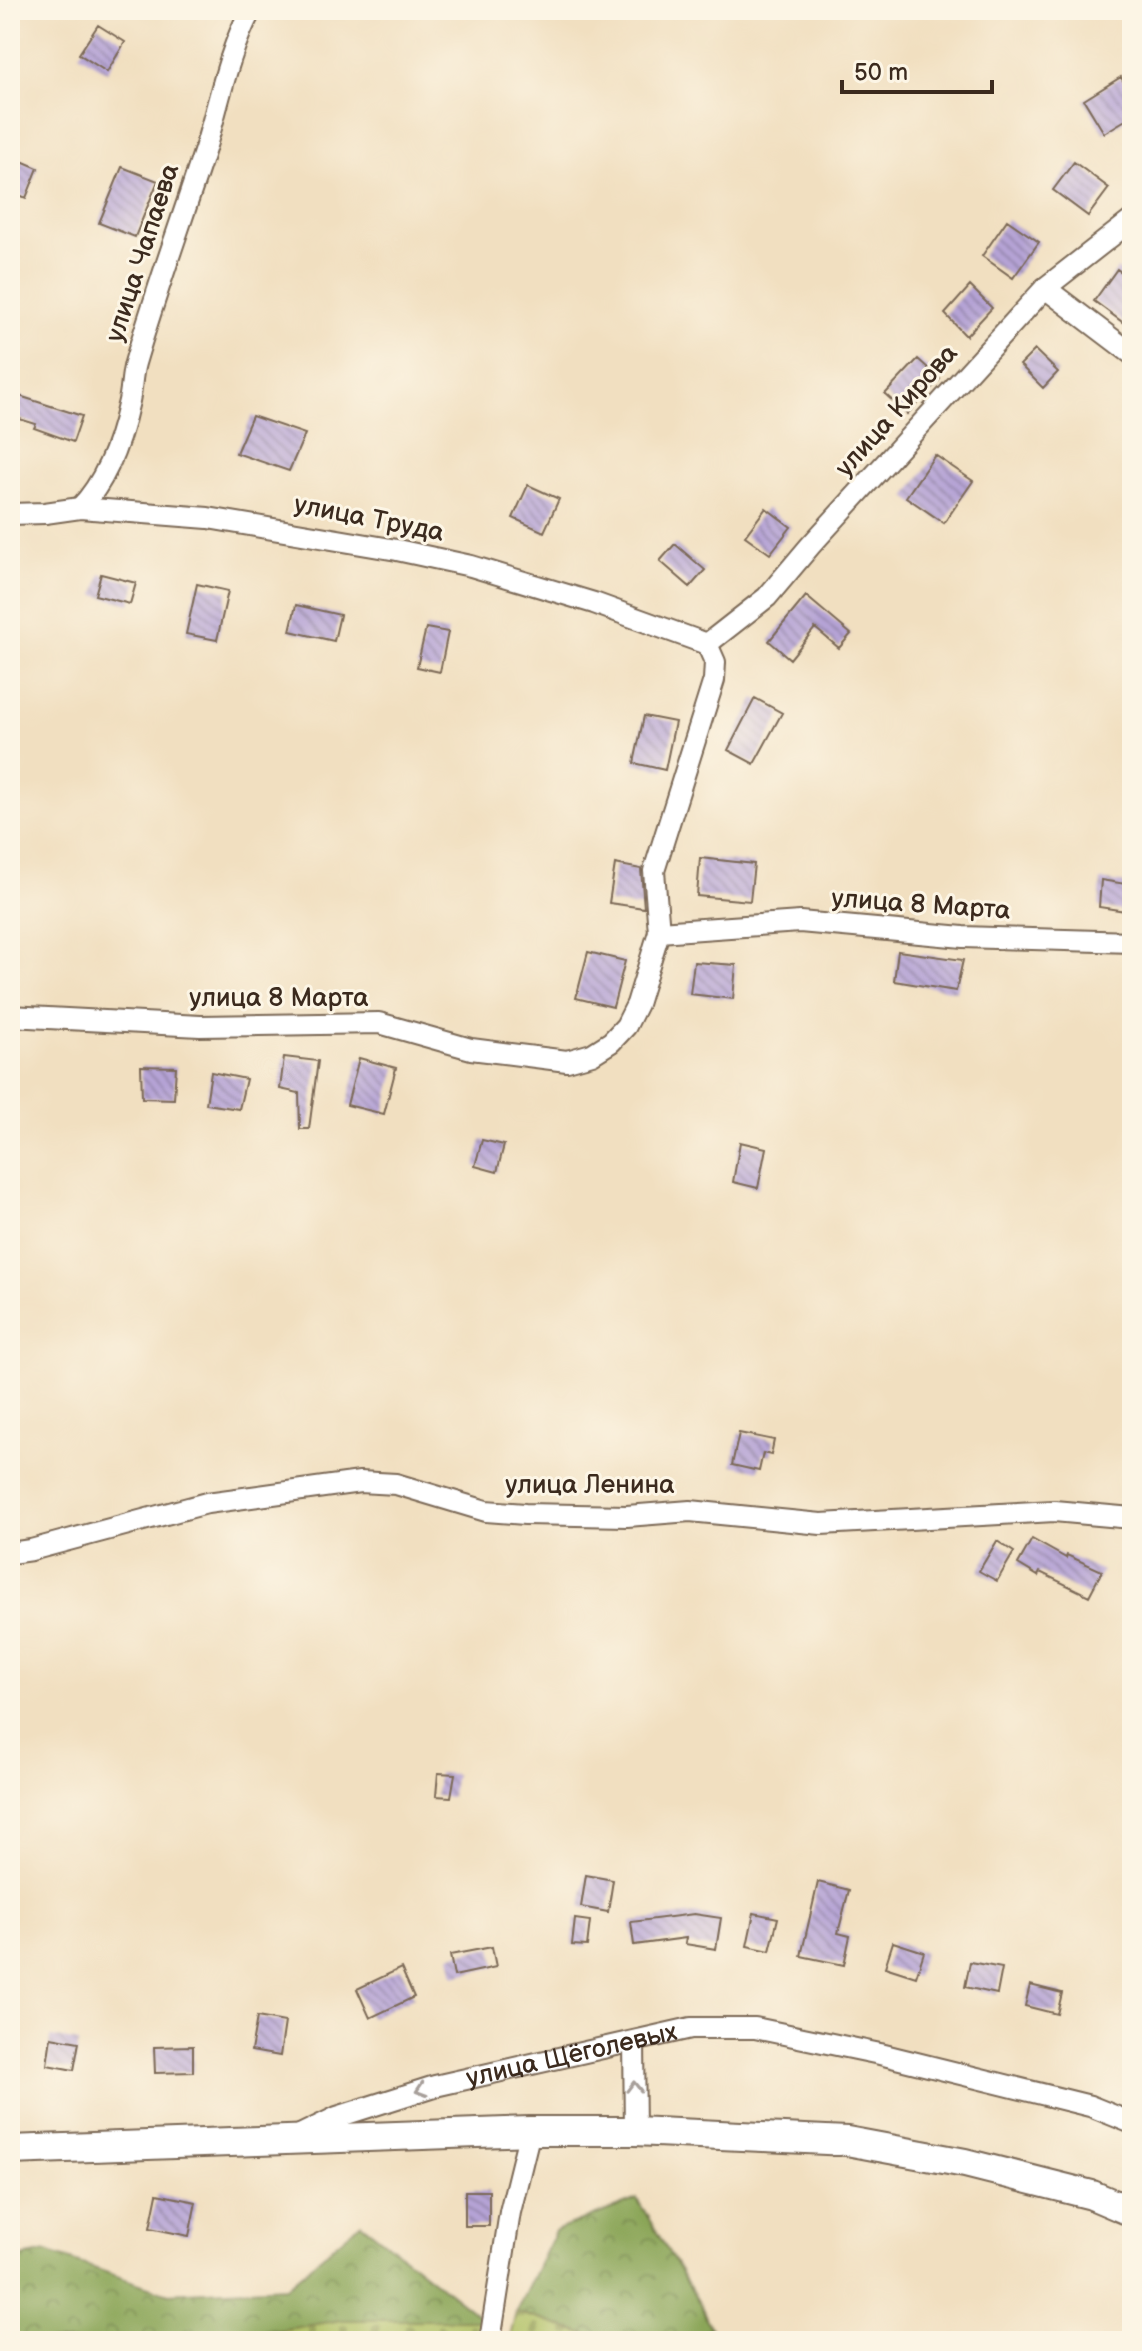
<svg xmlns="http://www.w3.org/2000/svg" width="1142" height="2351" viewBox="0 0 1142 2351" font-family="'Balsamiq Sans',sans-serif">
<defs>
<pattern id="forest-crowns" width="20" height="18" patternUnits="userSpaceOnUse" patternTransform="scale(2)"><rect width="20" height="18" fill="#8ba658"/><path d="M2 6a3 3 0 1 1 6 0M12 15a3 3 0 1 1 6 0" fill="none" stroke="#738748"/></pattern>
<pattern id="cemetery-stones" width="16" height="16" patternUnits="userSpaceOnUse" patternTransform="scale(2)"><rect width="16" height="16" fill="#afbf62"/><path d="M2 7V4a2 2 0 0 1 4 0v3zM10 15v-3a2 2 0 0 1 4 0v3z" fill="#909b50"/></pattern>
<pattern id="building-back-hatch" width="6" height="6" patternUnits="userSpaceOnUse" patternTransform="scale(2)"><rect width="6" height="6" fill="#b5a3d5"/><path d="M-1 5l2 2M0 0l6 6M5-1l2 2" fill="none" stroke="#9485ac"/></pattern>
</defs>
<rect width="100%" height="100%" fill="#fcf5e5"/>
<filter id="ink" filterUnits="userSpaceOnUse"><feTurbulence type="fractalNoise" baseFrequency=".0125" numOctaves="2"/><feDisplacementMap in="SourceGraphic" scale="16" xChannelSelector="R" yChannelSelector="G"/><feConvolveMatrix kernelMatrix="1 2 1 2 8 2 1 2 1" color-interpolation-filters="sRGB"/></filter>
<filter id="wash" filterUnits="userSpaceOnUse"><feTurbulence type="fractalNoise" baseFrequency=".006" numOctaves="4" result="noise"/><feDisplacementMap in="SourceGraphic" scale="32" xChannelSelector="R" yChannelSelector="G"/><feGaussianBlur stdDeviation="1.8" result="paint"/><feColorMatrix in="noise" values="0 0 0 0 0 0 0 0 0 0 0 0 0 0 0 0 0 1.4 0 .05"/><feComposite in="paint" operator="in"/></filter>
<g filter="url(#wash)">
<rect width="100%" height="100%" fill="#f1dfc0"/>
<path fill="url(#forest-crowns)" stroke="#63683b" stroke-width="2" d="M 637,2199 L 702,2308 L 716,2341 L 608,2341 L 516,2312 L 555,2231 Z
M 361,2223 L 484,2320 L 342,2320 L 237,2337 L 227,2341 L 10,2341 L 10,2268 L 17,2258 L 47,2252 L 166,2293 L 286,2287 Z"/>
<path fill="url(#cemetery-stones)" stroke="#757440" stroke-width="2" d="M 516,2312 L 608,2341 L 509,2341 Z
M 342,2320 L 484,2320 L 480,2341 L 227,2341 L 237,2337 Z"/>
<g id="blocks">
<path fill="url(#building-back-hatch)" d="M 98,25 L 125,42 L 107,72 L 79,54 Z
M 1121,77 L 1132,96 L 1132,116 L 1104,133 L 1084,100 Z
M 10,156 L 38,168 L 26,198 L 10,191 Z
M 1074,162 L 1109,188 L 1088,216 L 1053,190 Z
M 122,167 L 158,181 L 135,237 L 99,223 Z
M 1007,220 L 1039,242 L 1013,278 L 982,256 Z
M 1117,269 L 1132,280 L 1132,315 L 1125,324 L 1094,301 Z
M 970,286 L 992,308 L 966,336 L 945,314 Z
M 1035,350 L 1058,372 L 1043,388 L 1020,365 Z
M 918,359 L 940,379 L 907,414 L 885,394 Z
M 10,393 L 82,416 L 73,442 L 34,428 L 36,424 L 10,416 Z
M 252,416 L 305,434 L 289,471 L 236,453 Z
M 935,455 L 973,481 L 944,523 L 906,497 Z
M 528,485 L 559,499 L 544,532 L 513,518 Z
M 766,508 L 791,527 L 770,554 L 745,536 Z
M 675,544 L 705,570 L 690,587 L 660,561 Z
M 101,574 L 136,583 L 130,604 L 95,595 Z
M 197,584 L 228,591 L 217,640 L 186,634 Z
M 806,596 L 851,634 L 839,648 L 815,628 L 790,659 L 769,641 Z
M 296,605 L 340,615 L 334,641 L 290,631 Z
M 426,628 L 448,632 L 440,672 L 417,667 Z
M 755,698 L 782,713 L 754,764 L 728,750 Z
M 644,716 L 675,722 L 665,770 L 634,763 Z
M 700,858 L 754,864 L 750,901 L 697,896 Z
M 615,864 L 641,869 L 644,908 L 609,903 Z
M 1101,880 L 1132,885 L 1132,912 L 1099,907 Z
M 898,951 L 963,960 L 956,991 L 894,981 Z
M 588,952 L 625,961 L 613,1007 L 576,998 Z
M 694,962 L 736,965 L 733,999 L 690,994 Z
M 284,1057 L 318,1061 L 309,1129 L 300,1129 L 299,1093 L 280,1089 Z
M 359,1058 L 396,1068 L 384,1114 L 347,1105 Z
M 141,1066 L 176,1067 L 174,1099 L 142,1098 Z
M 211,1072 L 246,1079 L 239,1109 L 206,1104 Z
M 482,1140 L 504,1145 L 497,1172 L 475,1166 Z
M 740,1142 L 766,1148 L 758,1188 L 733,1182 Z
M 739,1433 L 774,1440 L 771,1455 L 763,1453 L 759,1471 L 732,1465 Z
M 1032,1539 L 1066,1558 L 1067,1555 L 1102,1571 L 1089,1596 L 1040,1572 L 1038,1576 L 1018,1564 Z
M 997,1541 L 1014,1552 L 997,1581 L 979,1571 Z
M 438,1773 L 455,1774 L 451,1797 L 436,1796 Z
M 586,1875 L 613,1880 L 608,1912 L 581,1907 Z
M 818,1882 L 849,1890 L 838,1933 L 850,1936 L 844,1965 L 801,1956 Z
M 754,1913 L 778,1918 L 770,1951 L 747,1946 Z
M 694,1914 L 721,1918 L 716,1949 L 685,1944 L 686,1938 L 634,1945 L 631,1922 Z
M 575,1919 L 590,1921 L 587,1946 L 572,1945 Z
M 893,1942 L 924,1952 L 916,1977 L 885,1967 Z
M 492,1947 L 496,1967 L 454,1976 L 450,1955 Z
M 970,1962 L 1002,1968 L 997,1994 L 965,1987 Z
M 401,1968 L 414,1997 L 370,2018 L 357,1989 Z
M 1030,1985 L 1062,1993 L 1057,2014 L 1025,2006 Z
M 257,2017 L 285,2022 L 280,2056 L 251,2051 Z
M 51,2037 L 79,2042 L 74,2070 L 47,2065 Z
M 193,2046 L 193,2072 L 155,2073 L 154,2047 Z
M 465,2191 L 489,2191 L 489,2226 L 465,2226 Z
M 157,2194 L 196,2202 L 189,2236 L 150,2228 Z"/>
</g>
</g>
<g filter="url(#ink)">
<use href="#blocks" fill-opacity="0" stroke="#7b6957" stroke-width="2"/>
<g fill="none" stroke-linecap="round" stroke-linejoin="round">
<g stroke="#7b6957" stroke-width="24">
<g id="minor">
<path d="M 1045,288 L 1132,354"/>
<path d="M 80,508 C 106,481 120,442 128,405 C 132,391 131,377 135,363 C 156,291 182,220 205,149 C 219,103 228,52 251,10"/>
<path d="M 10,514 L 45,513 L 80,508 L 208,518 L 397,550 L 471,566 L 594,603 L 707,644"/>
<path d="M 707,644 L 767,597 L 810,546 L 1045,288 L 1132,220"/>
<path d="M 659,932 L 800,922 L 963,937 L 1132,942"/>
<path d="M 10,1016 L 200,1026 L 379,1023 L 471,1049 L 567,1061 L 592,1054 L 611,1042 L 626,1026 L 637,1004 L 659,932 L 654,871 L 714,680 L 715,662 L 707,644"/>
<path d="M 10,1553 L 31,1550 L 207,1503 L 360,1482 L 396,1484 L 486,1511 L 525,1514 L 627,1516 L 690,1511 L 821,1524 L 1054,1511 L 1132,1518"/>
<path d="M 634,2042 L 635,2131"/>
<path id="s1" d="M 300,2135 L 337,2117 L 435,2086 L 691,2028 L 755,2028 L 880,2054 L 1090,2106 L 1132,2123"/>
<path d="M 490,2341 L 510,2212 L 530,2131"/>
</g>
</g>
<g stroke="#7b6957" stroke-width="32">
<path id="secondary" d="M 10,2150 L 530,2131 L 635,2131 L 847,2141 L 965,2163 L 1092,2195 L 1132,2212"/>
</g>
<use href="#minor" stroke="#fff" stroke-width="20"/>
<use href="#secondary" stroke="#fff" stroke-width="28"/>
</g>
<defs><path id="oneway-chevron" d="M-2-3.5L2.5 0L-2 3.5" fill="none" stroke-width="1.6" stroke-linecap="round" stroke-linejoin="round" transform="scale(2)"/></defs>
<g stroke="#a79f9a">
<use href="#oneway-chevron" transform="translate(634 2087) rotate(-91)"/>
<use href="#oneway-chevron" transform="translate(421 2090) rotate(162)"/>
</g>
</g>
<g text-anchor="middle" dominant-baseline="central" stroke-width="6" stroke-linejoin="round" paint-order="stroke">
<g font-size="26" fill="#3b2a1e" stroke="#fcf5e5">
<text transform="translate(143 253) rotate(-72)">улица Чапаева</text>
<text transform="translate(897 411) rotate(-48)">улица Кирова</text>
<text transform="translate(369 519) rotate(11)">улица Труда</text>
<text transform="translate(921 905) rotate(4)">улица 8 Марта</text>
<text x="279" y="998">улица 8 Марта</text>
<text x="590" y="1485">улица Ленина</text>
<text stroke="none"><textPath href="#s1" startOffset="284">улица Щёголевых</textPath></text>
</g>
</g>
<rect width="1142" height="2351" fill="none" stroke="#fcf5e5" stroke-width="40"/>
<path d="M842 80v12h150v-12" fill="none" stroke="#3b2a1e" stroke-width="4"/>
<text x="854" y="80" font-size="24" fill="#3b2a1e" stroke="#fcf5e5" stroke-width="6" paint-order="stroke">50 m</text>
</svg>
